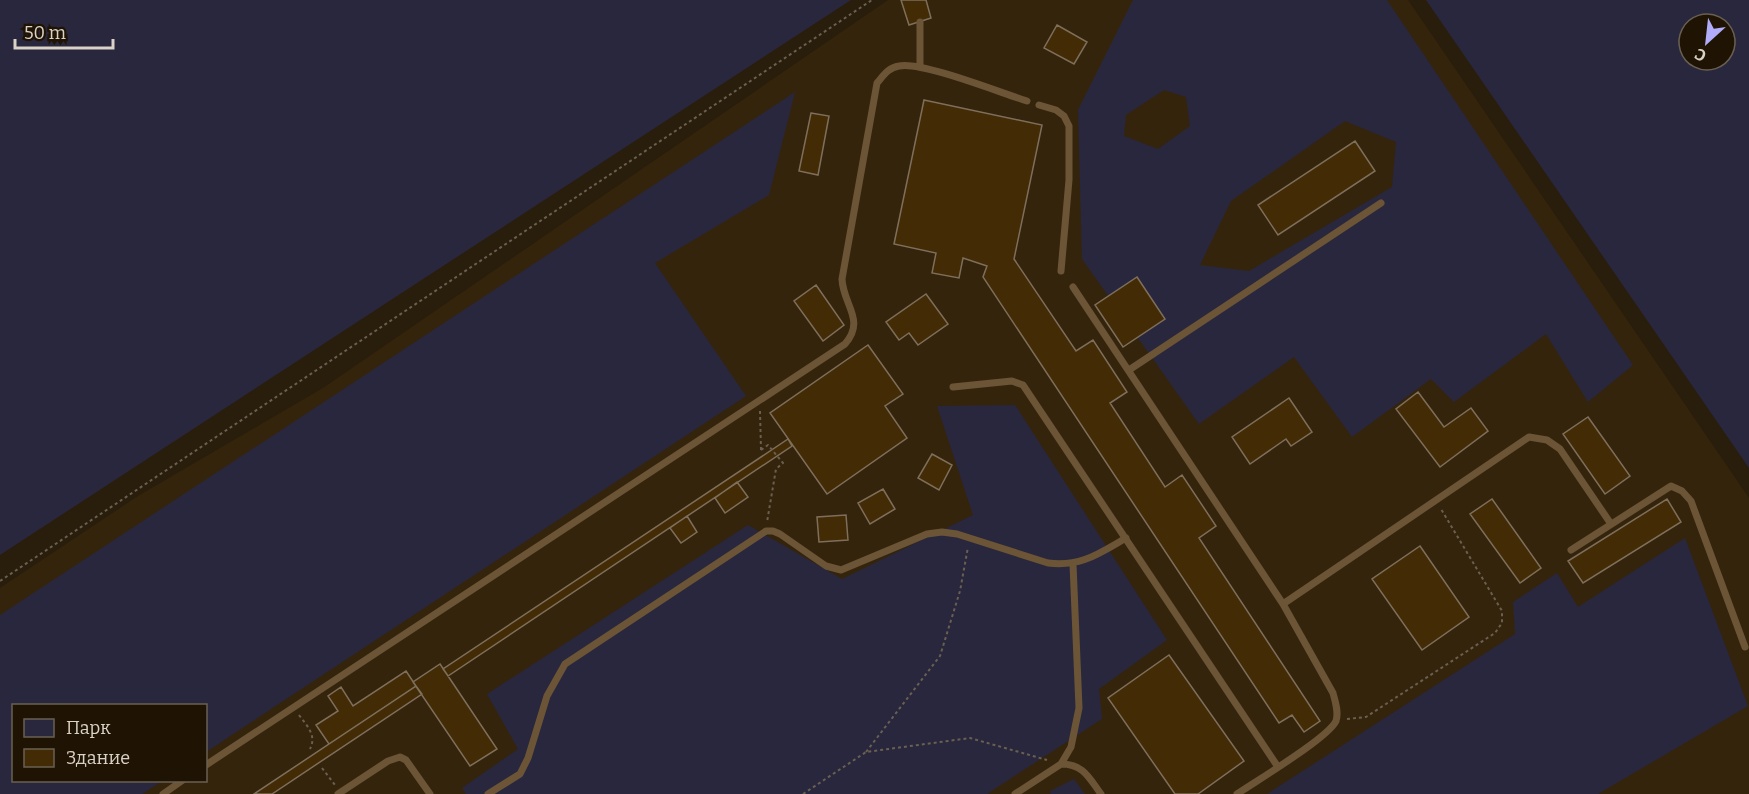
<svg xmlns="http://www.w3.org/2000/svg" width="1749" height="794" viewBox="0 0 1749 794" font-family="Bitter,serif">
<rect width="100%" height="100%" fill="#291d0c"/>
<path fill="#35240c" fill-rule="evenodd" d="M 888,0 L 1408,0 L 1749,498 L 1749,794 L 0,794 L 0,588 L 138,496 L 323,388 ZM 14,706 L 206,706 L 206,780 L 14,780 Z"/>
<path fill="#29273d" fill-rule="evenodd" d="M 0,0 L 851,0 L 0,555 Z
M 1133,0 L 1387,0 L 1633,365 L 1588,402 L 1546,334 L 1454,402 L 1431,379 L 1352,437 L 1294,357 L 1199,424 L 1082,259 L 1078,110 ZM 1164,90 L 1186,97 L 1190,126 L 1158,149 L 1124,136 L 1126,115 ZM 1345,121 L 1396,142 L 1392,187 L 1249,271 L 1200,265 L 1231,201 Z
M 1426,0 L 1749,0 L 1749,468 ZM 1689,24 L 1725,24 L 1725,60 L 1689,60 Z
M 795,92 L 769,195 L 655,263 L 746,396 L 206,752 L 206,706 L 14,706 L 14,780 L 162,781 L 142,794 L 0,794 L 0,615 Z
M 1015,405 L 1167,640 L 1099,689 L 1102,719 L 987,794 L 466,794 L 462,788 L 518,749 L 487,694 L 748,525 L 842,579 L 973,515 L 937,406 Z
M 1685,538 L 1748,706 L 1598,794 L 1267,794 L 1515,634 L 1513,602 L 1557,573 L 1578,607 Z
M 1074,779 L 1085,794 L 1051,794 L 1050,791 Z"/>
<path fill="#422b05" stroke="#7e6f5c" stroke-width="1.5" d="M 901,0 L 926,0 L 931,18 L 909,25 Z
M 1057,25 L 1087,42 L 1074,64 L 1044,48 Z
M 924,100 L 1042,125 L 1014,259 L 1076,351 L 1093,340 L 1127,392 L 1110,403 L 1165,487 L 1182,475 L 1216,526 L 1199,538 L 1320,721 L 1304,732 L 1292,715 L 1279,723 L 983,277 L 987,266 L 963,258 L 959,278 L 932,273 L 936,253 L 894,244 Z
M 811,113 L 829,116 L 818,175 L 799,171 Z
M 1355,141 L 1375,171 L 1278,235 L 1258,205 Z
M 1137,277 L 1165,319 L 1123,347 L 1095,305 Z
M 816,285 L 844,325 L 823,341 L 794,301 Z
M 926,294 L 948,324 L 918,345 L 909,333 L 899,340 L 886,322 Z
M 868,345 L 903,394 L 885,406 L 907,438 L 827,494 L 770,413 Z
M 1418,392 L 1444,427 L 1471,408 L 1488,431 L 1440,467 L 1396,409 Z
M 1289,398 L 1312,432 L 1291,446 L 1286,439 L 1250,464 L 1232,437 Z
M 1588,417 L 1630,476 L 1605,494 L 1563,434 Z
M 788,439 L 792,446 L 448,676 L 443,669 Z
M 932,454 L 952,465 L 939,490 L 918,478 Z
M 737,482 L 748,497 L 725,513 L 715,498 Z
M 883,489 L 895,509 L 870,524 L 858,503 Z
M 1492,499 L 1541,568 L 1520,583 L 1470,514 Z
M 1667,499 L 1681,522 L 1583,583 L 1568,561 Z
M 846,515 L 848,540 L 819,542 L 817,517 Z
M 687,516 L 697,532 L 681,543 L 670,528 Z
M 1420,546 L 1469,617 L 1422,650 L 1372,579 Z
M 1169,655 L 1244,761 L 1198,794 L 1175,794 L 1108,698 Z
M 440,664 L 497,749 L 470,766 L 413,682 Z
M 406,671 L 416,686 L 329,744 L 316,725 L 338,711 L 328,696 L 341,687 L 353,706 Z
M 416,686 L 422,694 L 272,794 L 254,794 Z"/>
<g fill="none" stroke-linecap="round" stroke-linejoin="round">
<path stroke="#6a5f51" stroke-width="2" stroke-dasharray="3 3" stroke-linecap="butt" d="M 760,411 L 761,450
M 761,450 L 768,445 L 783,463 L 776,469 L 767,522
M 0,581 L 872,0
M 299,715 C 307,726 317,735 310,749
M 1347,719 L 1366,717 L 1495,633 L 1502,623 L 1502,611 L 1441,509
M 866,752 L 940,656 L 960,591 L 968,547
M 322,768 L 335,785
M 803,794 L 866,752 L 970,738 L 1047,760"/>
<path stroke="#6c5536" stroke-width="7" d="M 920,66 L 920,22
M 1039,105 L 1056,110 L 1064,116 L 1069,126 L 1069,180 L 1061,271
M 1073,287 L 1283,604
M 1129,370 L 1381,203
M 953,387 L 1012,381 L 1023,385 L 1278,767
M 1571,550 L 1671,486 L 1682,491 L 1691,501 L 1745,647
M 1061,764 C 1084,764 1089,778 1101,794
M 206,765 L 845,344 C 866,320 843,305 842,279 L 877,83 C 884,75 888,68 899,66 C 921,61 1001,93 1027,101
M 163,794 L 183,780
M 338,794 L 388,761 L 400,757 L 406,760 L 430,794
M 488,794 L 520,774 L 528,758 L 547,696 L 565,664 L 766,531 L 773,531 L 780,534 L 826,566 L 841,570 L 927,534 L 942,532 L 957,534 L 1048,563 C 1081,567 1098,554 1126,538
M 1015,794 L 1061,764 L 1071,747 L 1079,708 L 1073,564
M 1237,794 C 1256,781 1328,738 1336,721 C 1339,712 1335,701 1333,693 L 1283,604 L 1529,437 L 1547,440 L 1560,449 L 1611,524"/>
</g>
<rect x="12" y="704" width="195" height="78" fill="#1f1404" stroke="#6a6052" stroke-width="1.5"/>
<rect x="24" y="719" width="30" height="18" fill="#29273d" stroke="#6a6052" stroke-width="1.5"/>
<text x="66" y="734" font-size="18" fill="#dad1c7">Парк</text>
<rect x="24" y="749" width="30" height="18" fill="#422b05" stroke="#6a6052" stroke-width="1.5"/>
<text x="66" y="764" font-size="18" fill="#dad1c7">Здание</text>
<g transform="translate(1707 42) rotate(207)"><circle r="28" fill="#1f1404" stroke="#6a6052" stroke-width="1.5"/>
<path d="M0-4.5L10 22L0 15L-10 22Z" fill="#b1adfa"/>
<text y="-9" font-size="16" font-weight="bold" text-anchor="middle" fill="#dad1c7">С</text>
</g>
<path d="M15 39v9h98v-9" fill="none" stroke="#dad1c7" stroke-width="3"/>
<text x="24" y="39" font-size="18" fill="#dad1c7" stroke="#1f1404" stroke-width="4.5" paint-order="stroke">50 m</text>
</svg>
